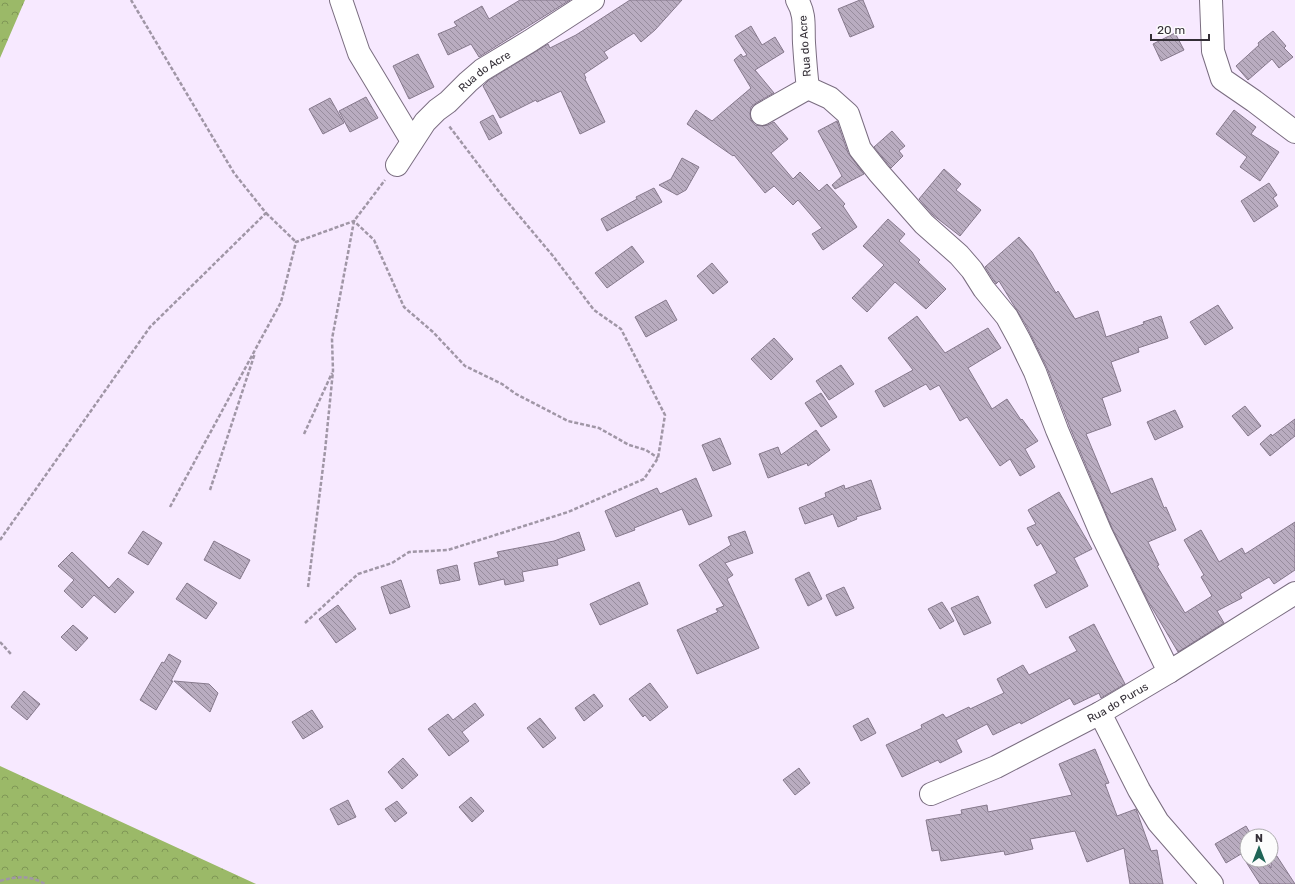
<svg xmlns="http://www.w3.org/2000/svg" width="1295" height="884" viewBox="0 0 1295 884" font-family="Rubik,sans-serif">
<defs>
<pattern id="forest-crowns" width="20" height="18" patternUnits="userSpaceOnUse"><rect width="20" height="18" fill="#9bb968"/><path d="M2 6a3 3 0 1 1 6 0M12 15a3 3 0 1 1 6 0" fill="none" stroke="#7f9756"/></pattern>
<pattern id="building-back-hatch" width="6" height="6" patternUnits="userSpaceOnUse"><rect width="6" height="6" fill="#b9acc0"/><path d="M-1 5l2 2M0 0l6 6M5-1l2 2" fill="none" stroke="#978c9d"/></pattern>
</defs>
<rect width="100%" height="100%" fill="#f7e9ff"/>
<path fill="url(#forest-crowns)" d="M 0,0 L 25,0 L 0,58 Z
M 0,766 L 256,884 L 0,884 Z"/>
<path fill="url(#building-back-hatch)" stroke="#86798c" d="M 520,0 L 570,0 L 479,57 L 471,44 L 448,55 L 438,34 L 457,26 L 454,22 L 482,6 L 489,19 Z
M 630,0 L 682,0 L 655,30 L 641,42 L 634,33 L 604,52 L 608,58 L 584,74 L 586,78 L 585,79 L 605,122 L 580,134 L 561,91 L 537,102 L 536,100 L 500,118 L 483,86 L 489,80 L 548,44 L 550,48 L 576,35 Z
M 860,0 L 863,0 L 874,27 L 850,37 L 838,9 Z
M 751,26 L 762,45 L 775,37 L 784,52 L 755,70 L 774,93 L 756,103 L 751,107 L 750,114 L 751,120 L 755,125 L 762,126 L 768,125 L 774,122 L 788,139 L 771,153 L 793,179 L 800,172 L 819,191 L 827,184 L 845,204 L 843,206 L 857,227 L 823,250 L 812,234 L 822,228 L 798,200 L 793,205 L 774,186 L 765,193 L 734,155 L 733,156 L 687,124 L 696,110 L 712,121 L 751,88 L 734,60 L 741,54 L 743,57 L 747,55 L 735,36 Z
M 1273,31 L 1286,46 L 1284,48 L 1293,57 L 1279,68 L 1272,59 L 1248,80 L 1236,66 L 1259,45 L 1258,43 Z
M 1175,33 L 1184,50 L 1161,61 L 1153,44 Z
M 418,54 L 434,87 L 409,99 L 393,66 Z
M 366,97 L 378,118 L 350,132 L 339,111 Z
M 330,98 L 344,123 L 323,134 L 309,109 Z
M 1234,110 L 1256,127 L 1251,134 L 1279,152 L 1260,181 L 1240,167 L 1247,157 L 1216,134 Z
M 493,115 L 502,133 L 489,140 L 480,122 Z
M 837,121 L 848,153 L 864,174 L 835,189 L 832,185 L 842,176 L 818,131 Z
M 892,131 L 905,146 L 899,151 L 903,156 L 891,168 L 874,147 Z
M 682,158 L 699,167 L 686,190 L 677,195 L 659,185 L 671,179 Z
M 944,169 L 961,184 L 956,190 L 981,210 L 960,236 L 933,215 L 919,199 Z
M 1269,183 L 1277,195 L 1273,198 L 1278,206 L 1254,222 L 1241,201 Z
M 654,188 L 662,202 L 607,231 L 601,219 L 637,199 L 636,197 Z
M 888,219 L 905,234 L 899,241 L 920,260 L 918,262 L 946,289 L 926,309 L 895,282 L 867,312 L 852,298 L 884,265 L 863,246 Z
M 1019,237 L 1032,252 L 1056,293 L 1058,291 L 1075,319 L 1098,311 L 1106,337 L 1144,324 L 1143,322 L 1161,316 L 1168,338 L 1138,348 L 1139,352 L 1111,362 L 1121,391 L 1102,398 L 1111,425 L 1086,434 L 1111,494 L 1152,478 L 1164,508 L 1166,507 L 1176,530 L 1148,542 L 1159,565 L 1157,566 L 1185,613 L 1212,596 L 1201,577 L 1204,575 L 1184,540 L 1201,530 L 1219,562 L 1242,548 L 1245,554 L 1295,522 L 1295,570 L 1274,584 L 1269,577 L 1240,594 L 1242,598 L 1217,611 L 1224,623 L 1178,652 L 1148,601 L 1112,528 L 1069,425 L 1047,368 L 1027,327 L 999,281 L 996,284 L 985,267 Z
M 632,246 L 644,262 L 607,288 L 595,273 Z
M 712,263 L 728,282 L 713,294 L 697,276 Z
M 666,300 L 677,320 L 646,337 L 635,317 Z
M 1218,305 L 1233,328 L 1205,345 L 1190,322 Z
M 917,316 L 945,353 L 988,328 L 1001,348 L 968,368 L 992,409 L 1007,399 L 1021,420 L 1022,419 L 1038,441 L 1025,449 L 1035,467 L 1020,476 L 1010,459 L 1000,466 L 967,417 L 960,421 L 939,385 L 930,390 L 926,384 L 884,407 L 875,391 L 913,370 L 888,338 Z
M 774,338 L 793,359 L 771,380 L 751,359 Z
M 841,365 L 854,384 L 829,400 L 816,381 Z
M 821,393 L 837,417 L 821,427 L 805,403 Z
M 1245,406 L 1261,426 L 1248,436 L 1232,416 Z
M 1175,410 L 1183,427 L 1155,440 L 1147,422 Z
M 1295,419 L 1295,436 L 1270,456 L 1260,444 L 1271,434 L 1272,436 Z
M 816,430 L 830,450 L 808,466 L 807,463 L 768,478 L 759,454 L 778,447 L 781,455 Z
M 720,438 L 731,464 L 713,471 L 702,445 Z
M 696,478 L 712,516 L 689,525 L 682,509 L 634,528 L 635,530 L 616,537 L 605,511 L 657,488 L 660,494 Z
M 871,480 L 881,509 L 856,517 L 857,519 L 838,527 L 833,514 L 805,524 L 799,508 L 826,497 L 825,493 L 844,485 L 845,489 Z
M 1059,492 L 1092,549 L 1074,558 L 1088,586 L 1046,608 L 1034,585 L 1057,573 L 1041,543 L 1037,546 L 1027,528 L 1036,524 L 1028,510 Z
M 143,531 L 162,543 L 148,565 L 128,553 Z
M 745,531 L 753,553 L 725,563 L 733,575 L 727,579 L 759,648 L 697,674 L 677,630 L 718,612 L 716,609 L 724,606 L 699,565 L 731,545 L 728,537 Z
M 579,532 L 585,550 L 557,559 L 558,565 L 522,572 L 524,581 L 505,585 L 504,579 L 479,585 L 474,563 L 499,557 L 497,552 L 554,541 Z
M 214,541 L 250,560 L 240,579 L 204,560 Z
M 72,552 L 109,588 L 118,578 L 134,592 L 115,613 L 94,595 L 82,608 L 64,591 L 74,580 L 58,566 Z
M 457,565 L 460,580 L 440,584 L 437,570 Z
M 809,572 L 822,599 L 808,606 L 795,579 Z
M 401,580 L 410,607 L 390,614 L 381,587 Z
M 639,582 L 648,604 L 600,625 L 590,604 Z
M 187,583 L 217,603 L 206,619 L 176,599 Z
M 844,587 L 854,608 L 836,616 L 826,595 Z
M 978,596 L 991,623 L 964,635 L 951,608 Z
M 942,602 L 954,621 L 940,629 L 928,609 Z
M 338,605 L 356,629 L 336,643 L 319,619 Z
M 1094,624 L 1125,684 L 1101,698 L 1099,693 L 1074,705 L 1070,698 L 1021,724 L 1020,722 L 993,735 L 987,724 L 956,740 L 962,752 L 940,763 L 938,760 L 902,777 L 886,745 L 922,728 L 921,725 L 943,714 L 946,718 L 969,707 L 970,709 L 1004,693 L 997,679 L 1023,665 L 1029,675 L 1077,651 L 1069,637 Z
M 73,625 L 88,638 L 76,651 L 61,637 Z
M 169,654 L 181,661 L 171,681 L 173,681 L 156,710 L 140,700 L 162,662 L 164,663 Z
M 174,681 L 209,684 L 218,693 L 210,712 Z
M 650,683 L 668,707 L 650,721 L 645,715 L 643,717 L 629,699 Z
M 24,691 L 40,704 L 27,720 L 11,707 Z
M 594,694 L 603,706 L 584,721 L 575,708 Z
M 475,703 L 484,715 L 462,732 L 469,741 L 449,756 L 428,729 L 448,714 L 453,720 Z
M 312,710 L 323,727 L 303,739 L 292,722 Z
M 540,718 L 556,738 L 543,748 L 527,728 Z
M 868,718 L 876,733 L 861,741 L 853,726 Z
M 1095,749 L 1109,783 L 1105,784 L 1117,816 L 1136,809 L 1151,851 L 1157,850 L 1163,884 L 1130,884 L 1124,848 L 1087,862 L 1075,831 L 1030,839 L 1033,849 L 1005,855 L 1004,851 L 941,861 L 939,850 L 932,851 L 926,820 L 962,814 L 961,810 L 987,805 L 988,812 L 1072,795 L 1059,764 Z
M 403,758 L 418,775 L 402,789 L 388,772 Z
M 799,768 L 810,783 L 795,795 L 783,780 Z
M 471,797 L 484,811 L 472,822 L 459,807 Z
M 348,800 L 356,817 L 338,825 L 330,809 Z
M 397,801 L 407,813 L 395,822 L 385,809 Z
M 1246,826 L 1252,836 L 1247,836 L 1247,860 L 1266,860 L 1271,868 L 1271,847 L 1295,884 L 1260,884 L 1241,854 L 1226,863 L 1215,844 Z"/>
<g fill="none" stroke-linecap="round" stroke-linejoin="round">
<g stroke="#7a6d80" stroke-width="24">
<g id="minor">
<path d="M 341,0 L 359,53 L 412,141"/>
<path d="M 1211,0 L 1213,51 L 1222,79 L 1254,101 L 1295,132"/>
<path d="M 808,88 L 830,98 L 848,114 L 860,149 L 879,173 L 924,224 L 959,255 L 972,270 L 984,289 L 1007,317 L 1020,341 L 1035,372 L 1057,430 L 1101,533 L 1169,672"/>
<path d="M 762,114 L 808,88 C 806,73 805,58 804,43 C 803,27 806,15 797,0"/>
<path id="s1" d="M 397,165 L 425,122 L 437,110 L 448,102 L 468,82 L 482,70 L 530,41 L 593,0"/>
<path d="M 1100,713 L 1139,790 L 1158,822 L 1212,884"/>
<path id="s2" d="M 931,794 L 996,767 L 1100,713 L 1169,672 L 1295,593"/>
</g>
</g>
<path stroke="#a096a6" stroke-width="2.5" stroke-dasharray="4 2" stroke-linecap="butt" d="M 266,213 L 296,242
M 304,434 L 332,373
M 210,490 L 255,353
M 170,507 L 281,302 L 296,242 L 354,221 L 374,240 L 404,307 L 433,332 L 465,366 L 502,384 L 516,394 L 568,421 L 599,428 L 629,445 L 646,450 L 658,458
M 0,540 L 150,327 L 266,213 L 234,173 L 131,0
M 308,587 L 325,451 L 333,371 L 332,339 L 354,221 L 385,180
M 305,623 L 358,574 L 392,563 L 409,552 L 448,550 L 568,512 L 644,479 L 658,458 L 665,415 L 621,329 L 594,310 L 553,256 L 500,193 L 449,126
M 0,642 L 11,654
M 0,881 C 17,876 30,875 45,884"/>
<use href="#minor" stroke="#fff" stroke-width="22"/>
</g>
<g text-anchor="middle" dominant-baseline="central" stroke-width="4" stroke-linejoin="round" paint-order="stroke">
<g font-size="11" fill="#332e36" stroke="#fcfcfc">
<text transform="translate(805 46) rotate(-94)">Rua do Acre</text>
<text stroke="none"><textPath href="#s1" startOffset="130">Rua do Acre</textPath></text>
<text stroke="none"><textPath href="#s2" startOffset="208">Rua do Purus</textPath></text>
</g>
</g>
<g transform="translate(1259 848)"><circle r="19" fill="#fcfcfc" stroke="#acaaad"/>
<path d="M0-3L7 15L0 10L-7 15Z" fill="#1f6456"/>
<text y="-6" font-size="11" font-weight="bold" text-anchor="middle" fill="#332e36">N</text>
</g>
<path d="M1151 34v6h58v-6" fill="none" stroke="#332e36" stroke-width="2"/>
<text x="1157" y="34" font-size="12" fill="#332e36" stroke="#fcfcfc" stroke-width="3" paint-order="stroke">20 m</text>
</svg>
